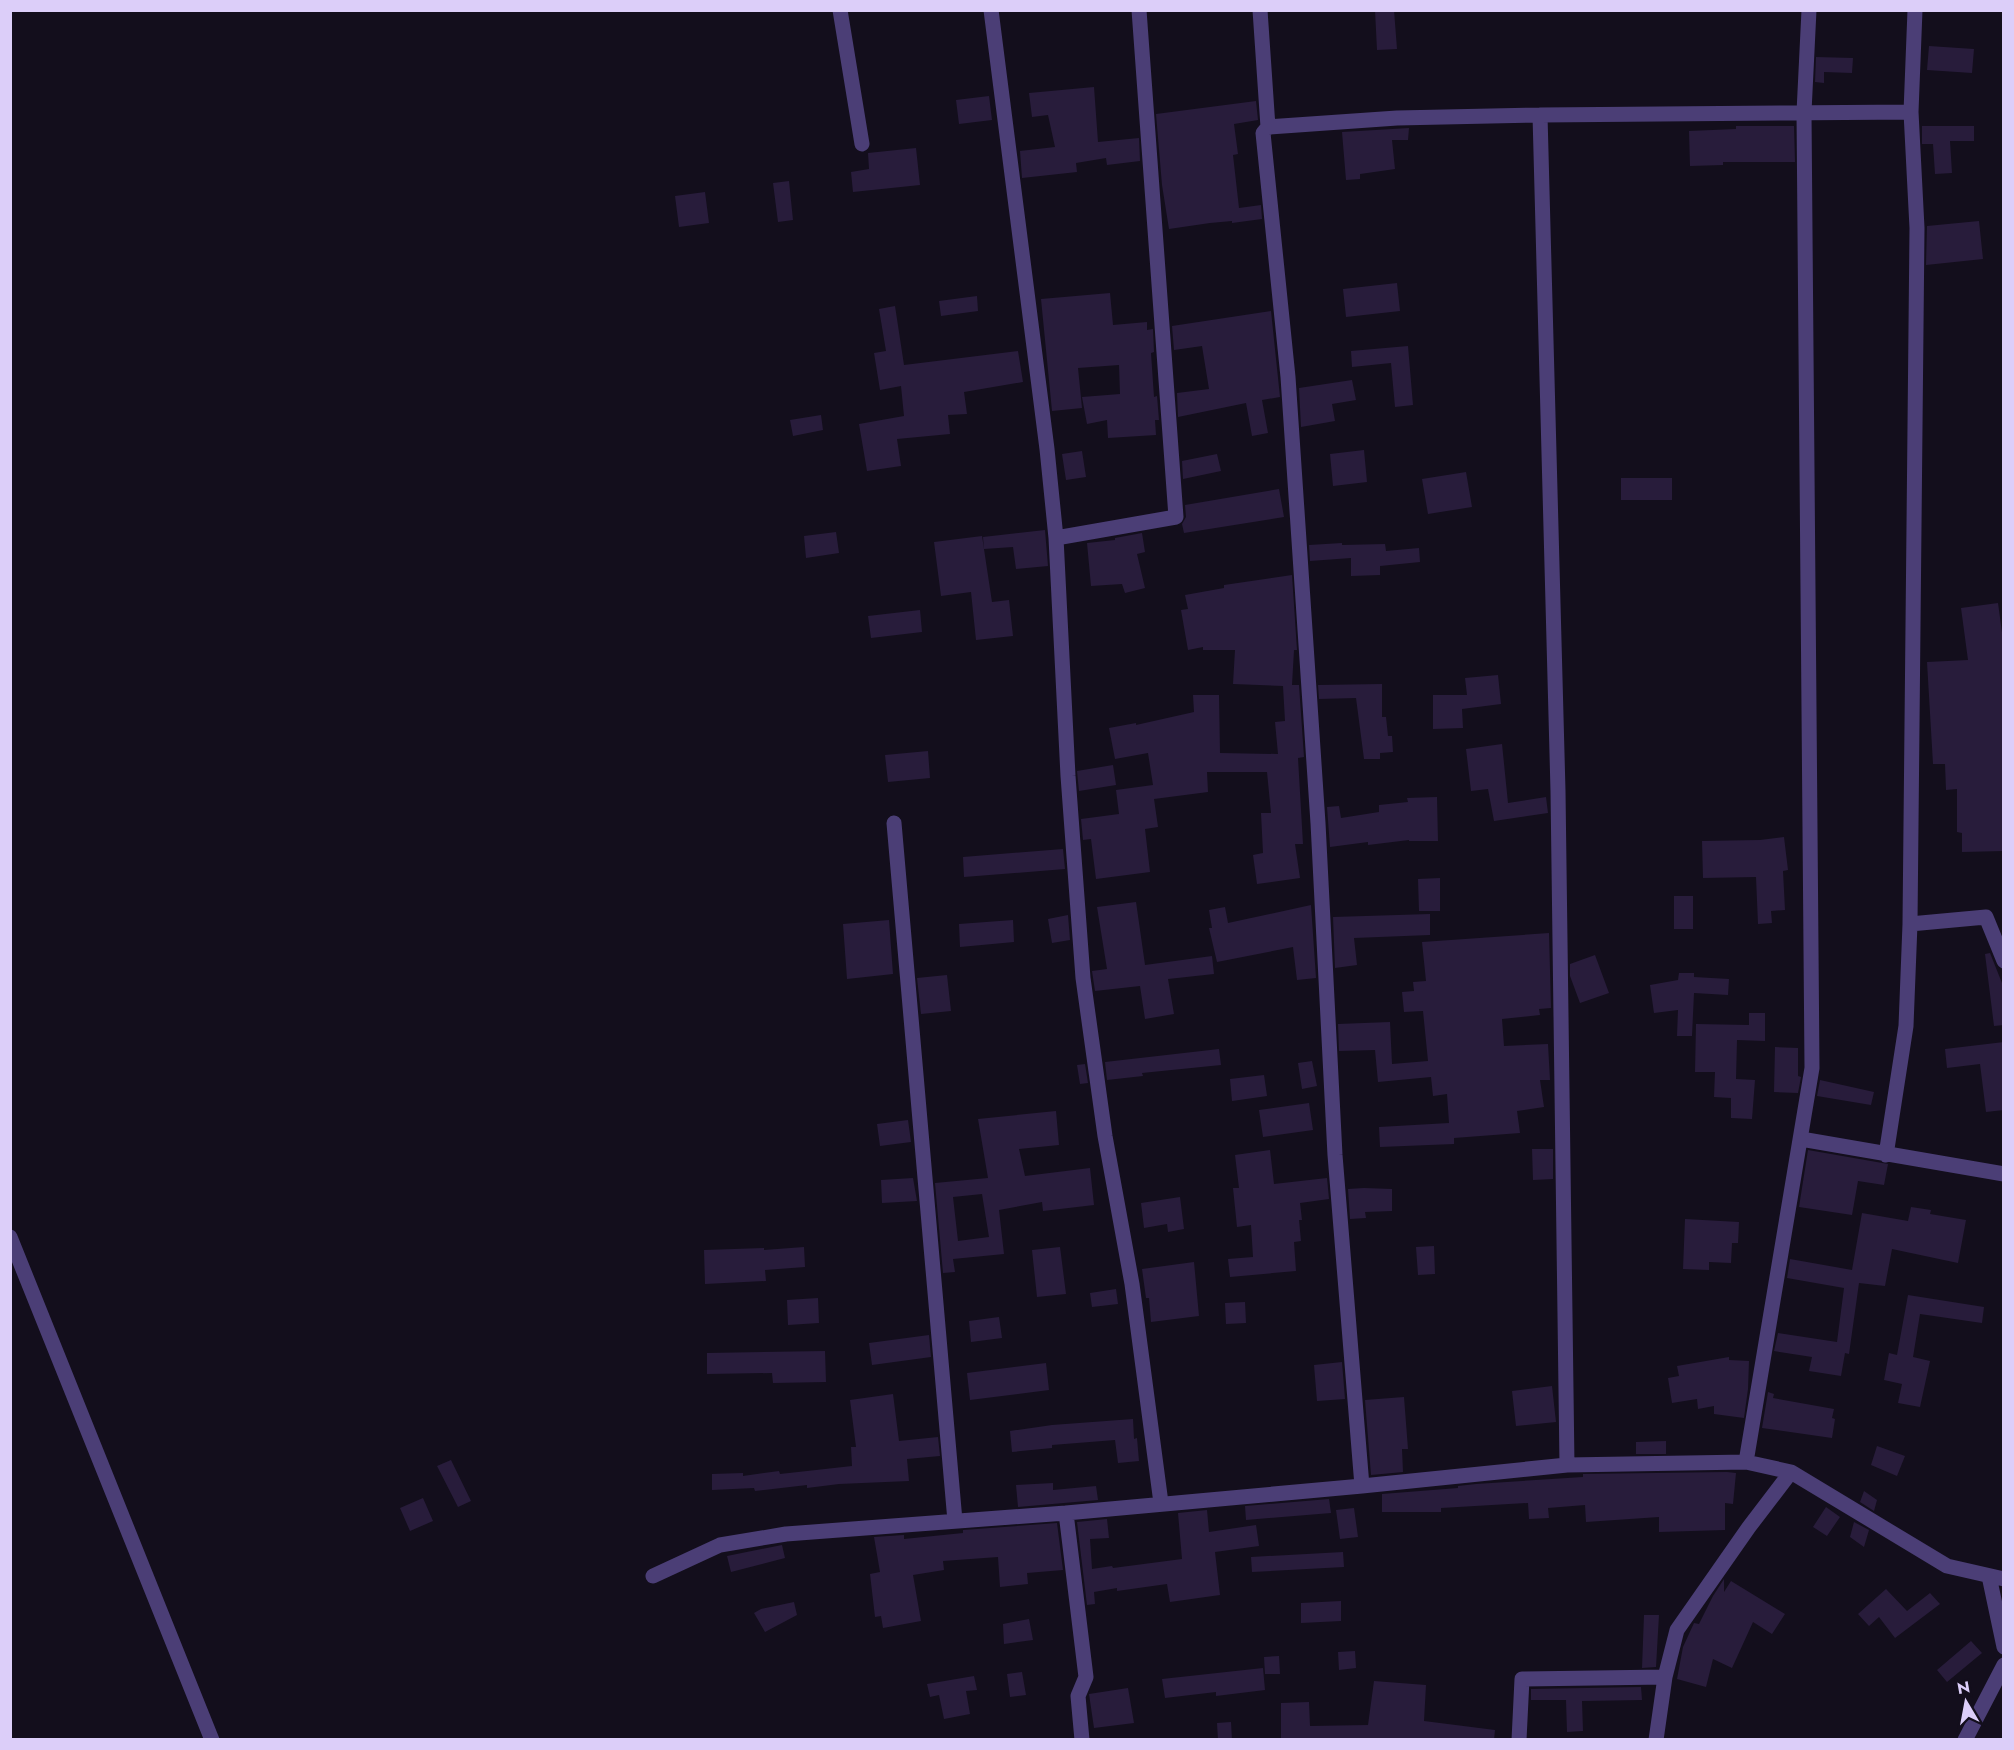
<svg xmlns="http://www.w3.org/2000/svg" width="2014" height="1750" viewBox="0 0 2014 1750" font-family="Jost,sans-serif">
<rect width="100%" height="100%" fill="#130e1c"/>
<path fill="#281c3b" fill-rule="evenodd" d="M 1375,10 L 1394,10 L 1397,49 L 1377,50 Z
M 1929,46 L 1974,49 L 1972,73 L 1927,70 Z
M 1816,57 L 1853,58 L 1852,73 L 1824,72 L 1824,83 L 1815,82 Z
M 1094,87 L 1098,142 L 1139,138 L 1140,161 L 1107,165 L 1106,158 L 1076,163 L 1077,172 L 1022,178 L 1020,151 L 1055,147 L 1048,115 L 1032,117 L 1029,93 Z
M 989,96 L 992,120 L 959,124 L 956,100 Z
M 1256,101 L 1258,120 L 1234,124 L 1238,154 L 1233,155 L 1239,208 L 1261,205 L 1262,219 L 1232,223 L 1232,221 L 1210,223 L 1169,229 L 1162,185 L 1156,114 Z
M 1736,126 L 1794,126 L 1795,162 L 1723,162 L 1723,165 L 1690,166 L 1689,131 L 1736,129 Z
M 1922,126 L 1974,126 L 1974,141 L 1950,141 L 1952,173 L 1935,174 L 1933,144 L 1922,144 Z
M 1409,128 L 1408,140 L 1392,140 L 1395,169 L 1360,174 L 1360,179 L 1346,180 L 1342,132 Z
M 916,148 L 920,185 L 853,192 L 851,172 L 869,169 L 868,153 Z
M 789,181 L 793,220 L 778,222 L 773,183 Z
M 705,192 L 709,223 L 679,227 L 675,196 Z
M 1979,221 L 1983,259 L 1926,265 L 1927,226 Z
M 1397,283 L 1400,311 L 1346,317 L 1343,289 Z
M 1110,293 L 1113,325 L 1147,322 L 1147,330 L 1153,329 L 1154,352 L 1151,353 L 1154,397 L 1157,396 L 1159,420 L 1155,420 L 1156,435 L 1108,438 L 1107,420 L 1087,424 L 1082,397 L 1120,394 L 1119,365 L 1078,368 L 1082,408 L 1052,411 L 1041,299 Z
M 977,296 L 978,311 L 941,316 L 939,301 Z
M 895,306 L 904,365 L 1018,351 L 1023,382 L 964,392 L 967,414 L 948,415 L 950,434 L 897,439 L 901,466 L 867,471 L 859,424 L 904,416 L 901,386 L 880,390 L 874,353 L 886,351 L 879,309 Z
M 1271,311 L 1280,397 L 1262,400 L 1268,433 L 1252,436 L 1246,403 L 1178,417 L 1177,393 L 1209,389 L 1202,346 L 1174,350 L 1172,326 Z
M 1408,346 L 1413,405 L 1395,407 L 1391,363 L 1352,367 L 1351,351 Z
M 1352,380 L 1356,400 L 1332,404 L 1335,421 L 1301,427 L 1299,388 Z
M 821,415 L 823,430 L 793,436 L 790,420 Z
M 1364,450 L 1367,482 L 1333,486 L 1330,454 Z
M 1082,451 L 1086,477 L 1066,480 L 1062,454 Z
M 1217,454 L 1221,471 L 1183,479 L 1182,461 Z
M 1466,472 L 1472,507 L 1428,514 L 1422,479 Z
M 1621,478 L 1672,478 L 1672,500 L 1621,500 Z
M 1279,489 L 1284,517 L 1184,533 L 1182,524 L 1186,517 L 1185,505 Z
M 1045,530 L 1048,566 L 1016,569 L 1013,547 L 984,549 L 983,537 Z
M 836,532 L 839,553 L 806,558 L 804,536 Z
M 1142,533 L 1145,552 L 1137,554 L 1145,588 L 1125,593 L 1122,584 L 1091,586 L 1087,543 L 1115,540 L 1115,538 Z
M 982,536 L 992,602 L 1009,600 L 1013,636 L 976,640 L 971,592 L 941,596 L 934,542 Z
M 1342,543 L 1342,545 L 1385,544 L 1386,551 L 1419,548 L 1420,562 L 1380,566 L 1380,575 L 1351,576 L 1351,558 L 1310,561 L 1309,545 Z
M 1292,575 L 1297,650 L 1294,650 L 1292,685 L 1299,685 L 1304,757 L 1298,758 L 1303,844 L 1295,844 L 1300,878 L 1257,884 L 1253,855 L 1263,853 L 1261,813 L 1271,813 L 1267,772 L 1207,772 L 1208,792 L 1154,799 L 1158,827 L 1145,829 L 1150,872 L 1096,879 L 1091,839 L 1083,840 L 1081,819 L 1119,814 L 1116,790 L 1153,785 L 1148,753 L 1115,759 L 1109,728 L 1136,723 L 1136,725 L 1194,712 L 1193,695 L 1219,695 L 1220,753 L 1278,754 L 1275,722 L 1285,721 L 1283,686 L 1233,684 L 1235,650 L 1203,650 L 1203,647 L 1188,650 L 1181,610 L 1188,609 L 1185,595 L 1224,588 L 1224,585 Z
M 1998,603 L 2004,647 L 2004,851 L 1962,852 L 1962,833 L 1957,832 L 1957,789 L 1946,790 L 1945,764 L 1933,764 L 1927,662 L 1968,660 L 1961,608 Z
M 920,610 L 922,632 L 871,638 L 868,616 Z
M 1498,675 L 1501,704 L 1462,709 L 1463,728 L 1433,729 L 1433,695 L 1467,695 L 1465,678 Z
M 1382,684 L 1382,717 L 1386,717 L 1388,736 L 1392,736 L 1393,752 L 1380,753 L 1380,759 L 1364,759 L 1356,698 L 1319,699 L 1318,685 Z
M 1502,744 L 1508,803 L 1546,797 L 1548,813 L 1494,821 L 1488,789 L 1471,791 L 1466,749 Z
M 928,751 L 930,778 L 888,782 L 885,755 Z
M 1113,765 L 1116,785 L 1079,791 L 1077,771 Z
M 1437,797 L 1438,841 L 1409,841 L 1409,840 L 1368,845 L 1368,842 L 1330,847 L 1327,807 L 1339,806 L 1341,818 L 1379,812 L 1379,805 L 1408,802 L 1407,798 Z
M 1784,837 L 1788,870 L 1783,871 L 1785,910 L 1771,911 L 1772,923 L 1758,924 L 1756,877 L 1703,878 L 1702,841 L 1760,840 Z
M 1063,849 L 1065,869 L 964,877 L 963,857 Z
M 1440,878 L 1440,911 L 1419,911 L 1418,879 Z
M 1674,896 L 1693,896 L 1693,929 L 1674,929 Z
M 1136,902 L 1145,965 L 1212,956 L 1214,974 L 1168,979 L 1174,1014 L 1145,1019 L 1140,986 L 1095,991 L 1092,971 L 1107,969 L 1097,907 Z
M 1311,905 L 1316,978 L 1297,980 L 1293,947 L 1217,962 L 1209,928 L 1212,928 L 1209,910 L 1225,907 L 1228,923 Z
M 1430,914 L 1430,935 L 1354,938 L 1357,965 L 1335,968 L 1333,917 Z
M 1068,915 L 1070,940 L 1052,943 L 1048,919 Z
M 889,920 L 893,974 L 847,979 L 843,924 Z
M 1013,920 L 1014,942 L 960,947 L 959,924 Z
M 1549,933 L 1551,1008 L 1539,1009 L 1540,1015 L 1502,1019 L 1504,1046 L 1548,1044 L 1550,1080 L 1540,1080 L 1544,1107 L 1517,1111 L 1520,1133 L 1454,1138 L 1454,1144 L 1380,1147 L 1379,1127 L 1449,1123 L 1447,1094 L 1433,1096 L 1431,1077 L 1378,1082 L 1375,1050 L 1339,1051 L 1338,1024 L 1390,1022 L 1392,1064 L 1428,1061 L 1423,1011 L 1404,1012 L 1402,992 L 1414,991 L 1413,982 L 1426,981 L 1422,942 Z
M 1990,953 L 2004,988 L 2004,1025 L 1994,1026 L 1985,954 Z
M 1595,955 L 1609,993 L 1580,1003 L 1570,976 L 1570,964 Z
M 1679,973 L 1694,973 L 1694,977 L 1729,979 L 1728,995 L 1694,993 L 1692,1036 L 1677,1036 L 1678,1010 L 1654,1013 L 1650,985 L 1678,980 Z
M 947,975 L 951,1011 L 921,1014 L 917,978 Z
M 1749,1013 L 1765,1013 L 1765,1041 L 1737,1040 L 1736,1079 L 1755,1080 L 1752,1119 L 1731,1118 L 1731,1098 L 1714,1097 L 1715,1072 L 1695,1072 L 1696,1024 L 1749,1025 Z
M 2004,1042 L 2004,1110 L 1986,1112 L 1980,1064 L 1947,1068 L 1945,1049 Z
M 1775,1047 L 1798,1048 L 1798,1076 L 1801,1077 L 1798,1093 L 1774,1092 Z
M 1219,1049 L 1221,1065 L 1142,1073 L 1143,1076 L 1107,1080 L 1105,1062 Z
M 1312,1061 L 1317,1086 L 1302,1089 L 1298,1063 Z
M 1085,1064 L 1088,1083 L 1080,1084 L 1077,1065 Z
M 1264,1075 L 1267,1096 L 1232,1101 L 1230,1079 Z
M 1820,1080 L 1874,1092 L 1871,1105 L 1817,1096 Z
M 1309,1103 L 1313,1130 L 1263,1137 L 1259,1110 Z
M 1056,1111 L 1059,1145 L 1019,1149 L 1025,1176 L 1090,1168 L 1094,1205 L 1043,1211 L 1042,1202 L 999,1210 L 1004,1254 L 953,1259 L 955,1272 L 943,1273 L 935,1183 L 988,1178 L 978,1119 ZM 982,1194 L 989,1237 L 958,1241 L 953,1197 Z
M 908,1120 L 911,1142 L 880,1146 L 877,1124 Z
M 1532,1149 L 1553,1149 L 1553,1179 L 1533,1180 Z
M 1270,1150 L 1274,1184 L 1327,1178 L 1329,1199 L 1300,1203 L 1302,1220 L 1299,1220 L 1301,1241 L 1294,1242 L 1296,1271 L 1230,1277 L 1228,1259 L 1253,1257 L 1251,1225 L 1237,1227 L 1233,1188 L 1239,1188 L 1235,1155 Z
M 1808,1150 L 1888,1164 L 1884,1185 L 1858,1181 L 1852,1215 L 1799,1207 Z
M 913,1178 L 917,1201 L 882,1203 L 881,1180 Z
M 1364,1188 L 1392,1189 L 1392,1211 L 1365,1212 L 1366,1218 L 1350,1219 L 1348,1189 Z
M 1180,1197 L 1184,1229 L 1168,1232 L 1167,1224 L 1144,1228 L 1141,1203 Z
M 1911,1207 L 1931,1210 L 1930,1214 L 1966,1220 L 1958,1263 L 1892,1249 L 1885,1286 L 1859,1283 L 1849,1354 L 1845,1353 L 1841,1376 L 1809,1371 L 1812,1357 L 1774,1351 L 1778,1333 L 1837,1342 L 1844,1288 L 1787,1278 L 1790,1259 L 1852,1270 L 1862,1213 L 1908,1221 Z
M 1685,1219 L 1739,1222 L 1738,1243 L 1732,1243 L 1731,1263 L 1709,1262 L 1709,1270 L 1683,1269 Z
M 1434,1246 L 1435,1274 L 1418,1275 L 1416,1247 Z
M 804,1247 L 805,1267 L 765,1270 L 766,1281 L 705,1284 L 704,1250 L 764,1248 L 764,1250 Z
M 1060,1247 L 1066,1294 L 1037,1297 L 1032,1250 Z
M 1194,1262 L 1199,1316 L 1151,1322 L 1149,1298 L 1146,1298 L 1142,1269 Z
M 1116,1289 L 1118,1304 L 1092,1307 L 1090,1293 Z
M 1908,1295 L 1984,1307 L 1982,1323 L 1920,1314 L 1913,1357 L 1930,1361 L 1920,1407 L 1898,1403 L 1902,1384 L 1884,1380 L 1889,1353 L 1897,1355 Z
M 818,1298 L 819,1323 L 788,1325 L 787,1300 Z
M 1245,1302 L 1246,1323 L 1226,1324 L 1225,1303 Z
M 999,1317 L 1002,1338 L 971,1342 L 969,1321 Z
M 929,1335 L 931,1357 L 872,1365 L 869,1343 Z
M 825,1351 L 826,1382 L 773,1383 L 772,1373 L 707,1374 L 707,1353 Z
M 1729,1357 L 1729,1360 L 1749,1361 L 1748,1389 L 1744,1418 L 1714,1414 L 1714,1406 L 1698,1409 L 1697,1399 L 1672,1403 L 1668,1378 L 1679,1376 L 1677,1366 Z
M 1342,1362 L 1345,1399 L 1317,1401 L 1314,1365 Z
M 1046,1363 L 1049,1390 L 970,1400 L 967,1373 Z
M 1552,1386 L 1556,1422 L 1516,1426 L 1512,1391 Z
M 1768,1392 L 1774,1394 L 1773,1398 L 1834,1409 L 1832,1418 L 1835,1419 L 1832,1438 L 1762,1428 Z
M 893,1394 L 899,1441 L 938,1437 L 940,1456 L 907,1459 L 909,1481 L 839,1484 L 807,1488 L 807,1485 L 755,1491 L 754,1488 L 712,1490 L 712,1474 L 743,1473 L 743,1476 L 779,1471 L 780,1474 L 852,1466 L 851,1447 L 856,1447 L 850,1400 Z
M 1404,1397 L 1408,1449 L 1402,1449 L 1403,1472 L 1371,1475 L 1365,1400 Z
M 1133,1419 L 1134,1439 L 1137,1438 L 1139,1461 L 1118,1463 L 1115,1440 L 1052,1445 L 1052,1448 L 1012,1452 L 1010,1431 L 1052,1425 Z
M 1666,1441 L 1666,1454 L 1636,1454 L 1636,1442 Z
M 1877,1446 L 1905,1456 L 1897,1476 L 1871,1465 Z
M 451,1460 L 471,1501 L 458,1507 L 437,1466 Z
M 1727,1472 L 1736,1473 L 1733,1504 L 1725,1503 L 1725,1530 L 1659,1532 L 1659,1517 L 1586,1522 L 1585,1505 L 1548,1508 L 1549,1518 L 1529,1519 L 1528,1503 L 1441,1508 L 1441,1512 L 1382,1512 L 1382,1494 L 1458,1488 L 1458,1486 L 1476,1484 L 1583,1477 L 1583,1474 Z
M 1053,1483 L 1053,1490 L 1096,1486 L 1098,1500 L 1018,1507 L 1016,1485 Z
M 1864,1491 L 1877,1500 L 1874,1511 L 1860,1502 Z
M 423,1498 L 433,1521 L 410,1531 L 400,1508 Z
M 1329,1499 L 1331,1513 L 1246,1520 L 1245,1506 Z
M 1826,1507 L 1840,1517 L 1827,1536 L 1813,1527 Z
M 1354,1508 L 1358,1537 L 1340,1539 L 1336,1510 Z
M 1207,1510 L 1209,1532 L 1256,1525 L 1259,1546 L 1215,1552 L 1220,1595 L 1170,1602 L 1167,1584 L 1117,1591 L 1117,1588 L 1094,1592 L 1095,1604 L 1087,1605 L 1077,1522 L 1107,1519 L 1109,1538 L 1090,1539 L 1092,1569 L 1112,1566 L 1113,1568 L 1182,1559 L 1178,1513 Z
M 1854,1522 L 1869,1530 L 1864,1547 L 1850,1537 Z
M 1057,1523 L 1063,1570 L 1027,1573 L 1028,1584 L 1000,1587 L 998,1557 L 943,1561 L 944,1570 L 913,1575 L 921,1621 L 883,1628 L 881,1616 L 875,1617 L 870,1574 L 880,1572 L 874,1537 L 904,1535 L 904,1539 L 963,1533 L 963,1530 Z
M 782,1545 L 785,1558 L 731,1572 L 727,1556 Z
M 1343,1552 L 1344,1567 L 1252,1572 L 1251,1557 Z
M 1724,1579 L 1724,1592 L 1731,1581 L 1785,1614 L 1772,1634 L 1753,1622 L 1732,1668 L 1713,1659 L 1706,1687 L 1677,1679 L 1683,1647 L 1694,1623 L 1699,1624 L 1713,1596 Z
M 1886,1589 L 1907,1611 L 1930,1593 L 1940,1604 L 1895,1638 L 1879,1617 L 1869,1626 L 1858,1614 Z
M 1341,1601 L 1341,1621 L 1301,1623 L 1301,1603 Z
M 794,1602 L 797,1615 L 765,1632 L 754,1613 L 761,1609 Z
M 1644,1615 L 1659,1615 L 1656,1667 L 1642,1668 Z
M 1029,1619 L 1033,1640 L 1004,1644 L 1003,1624 Z
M 1971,1641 L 1982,1653 L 1947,1682 L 1937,1670 Z
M 1355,1651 L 1356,1668 L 1339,1670 L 1338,1652 Z
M 1279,1656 L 1280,1674 L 1265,1674 L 1264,1657 Z
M 1263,1668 L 1265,1690 L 1216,1696 L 1216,1692 L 1165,1698 L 1162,1679 Z
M 1022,1672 L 1026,1695 L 1010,1697 L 1007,1674 Z
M 974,1676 L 977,1690 L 966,1691 L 970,1714 L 944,1719 L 939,1695 L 930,1697 L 927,1684 Z
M 1374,1681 L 1426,1685 L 1424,1721 L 1495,1730 L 1494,1740 L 1281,1740 L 1281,1703 L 1309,1702 L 1310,1726 L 1368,1725 Z
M 1641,1687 L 1642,1700 L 1582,1701 L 1583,1731 L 1567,1732 L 1566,1700 L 1531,1700 L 1531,1689 Z
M 1128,1688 L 1134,1723 L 1094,1728 L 1089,1694 Z
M 1231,1722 L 1232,1740 L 1218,1740 L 1217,1723 Z"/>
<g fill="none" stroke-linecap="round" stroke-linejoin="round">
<path stroke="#4b3e76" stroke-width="15" d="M 840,10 L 862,144
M 991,10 L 1047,449 L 1056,538 L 1068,776 L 1083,978 L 1105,1136 L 1132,1284 L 1161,1503
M 1260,10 L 1268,127 L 1263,133 L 1288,377 L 1318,823 L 1335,1155 L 1362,1486
M 1540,115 L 1558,791 L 1567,1465
M 1268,127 L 1397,118 L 1540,115 L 1911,112
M 1056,538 L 1176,517 L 1139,10
M 894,823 L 955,1521
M 1910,924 L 1986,917 L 2004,961
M 1801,1139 L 2004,1174
M 1886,1155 L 1906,1026 L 1910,924 L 1917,228 L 1911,112 L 1915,10
M 10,1237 L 212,1740
M 1746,1462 L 1812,1068 L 1804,112 L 1809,10
M 1066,1513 L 1086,1677 L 1078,1696 L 1082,1740
M 653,1576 L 720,1545 L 786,1534 L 1066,1513 L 1362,1486 L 1567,1465 L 1746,1462 L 1791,1472 L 1947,1566 L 2004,1579
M 1989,1576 L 2004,1647
M 1519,1740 L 1522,1679 L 1665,1677
M 1656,1740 L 1665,1677 L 1677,1630 L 1749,1527 L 1791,1472
M 1965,1740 L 2004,1665"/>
</g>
<rect width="2014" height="1750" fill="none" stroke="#dccef9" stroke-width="24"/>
<g transform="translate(1966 1702) rotate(350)" stroke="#130e1c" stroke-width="4.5" paint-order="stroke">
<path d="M0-4.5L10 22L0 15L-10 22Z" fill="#dccef9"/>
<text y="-9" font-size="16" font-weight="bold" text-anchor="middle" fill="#dccef9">N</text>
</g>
</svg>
